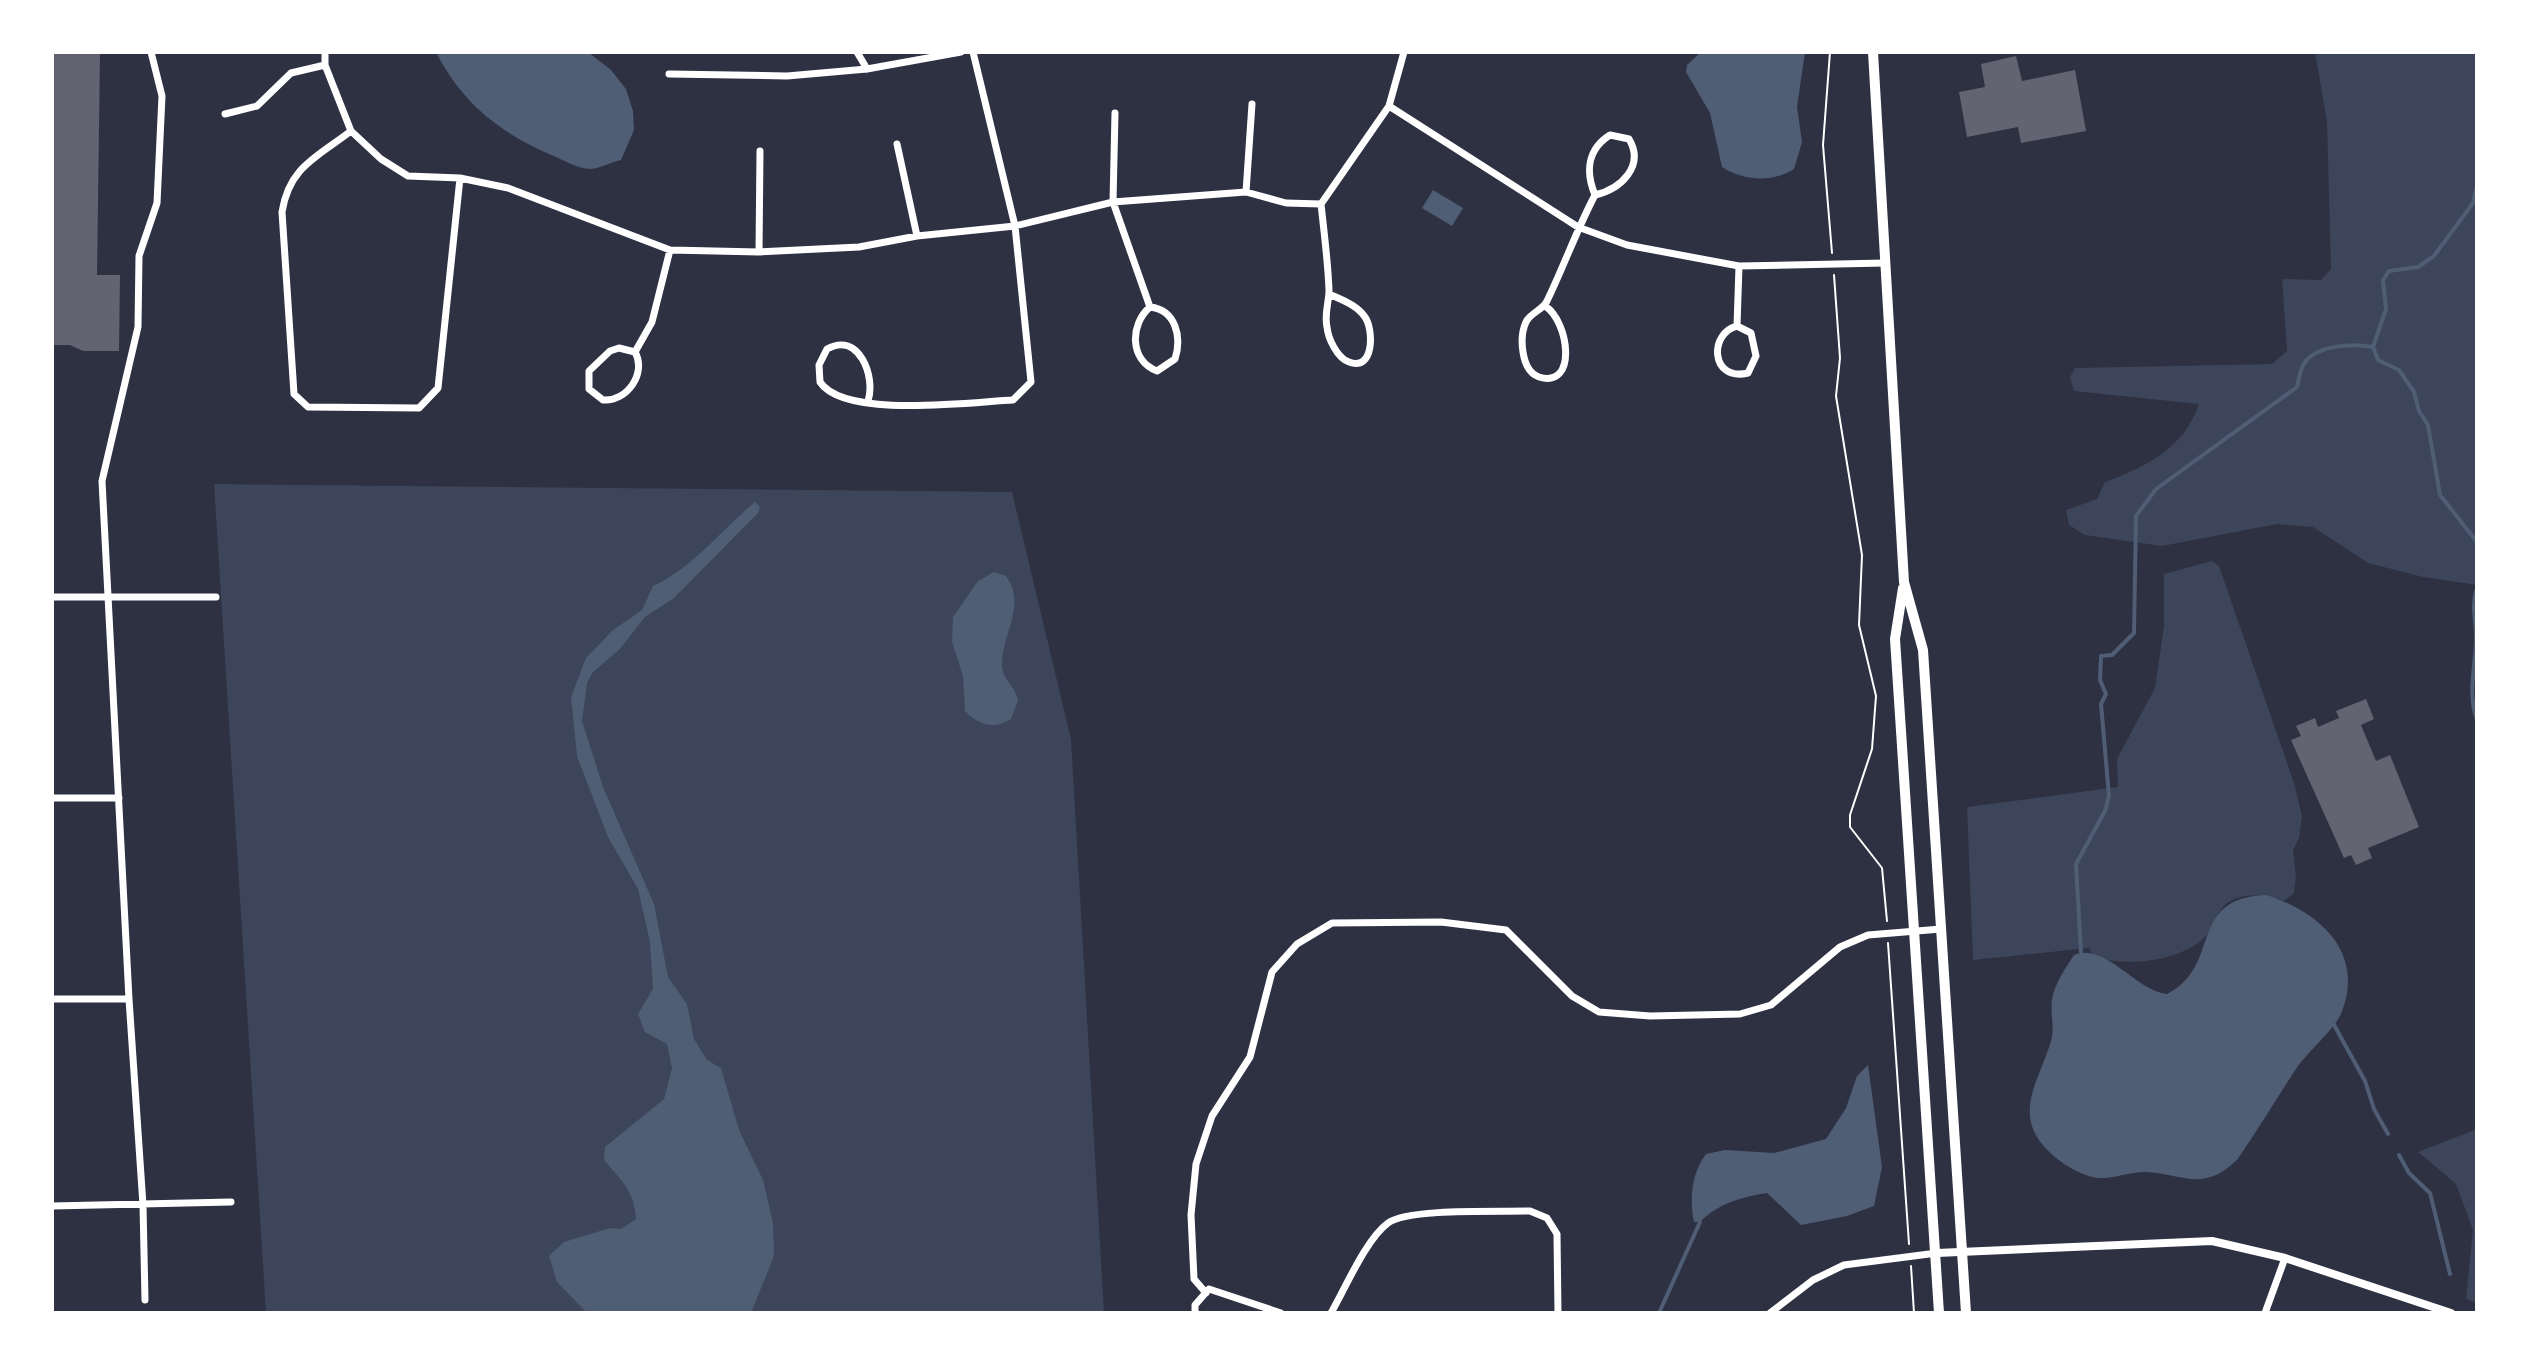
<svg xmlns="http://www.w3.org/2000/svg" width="2529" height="1365" viewBox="0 0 2529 1365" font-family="Karla,sans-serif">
<rect width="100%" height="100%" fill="#2d3142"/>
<path fill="#3c4559" d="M 2315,52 L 2477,52 L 2477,585 L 2423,577 L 2368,563 L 2313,527 L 2277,524 L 2162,546 L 2085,535 L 2069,525 L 2066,510 L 2097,499 L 2105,482 C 2146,467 2184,448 2199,404 L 2074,391 L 2070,377 L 2075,368 L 2272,364 L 2287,351 L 2282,279 L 2321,280 L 2331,269 L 2327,122 Z
M 214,484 L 1012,492 L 1071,739 L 1104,1313 L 266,1313 Z
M 2212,561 L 2219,566 L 2294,783 L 2302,816 L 2299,838 L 2293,850 L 2296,877 L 2294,893 L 2284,901 C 2266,895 2240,891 2225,905 C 2216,913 2214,928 2205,937 C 2180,962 2127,967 2094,957 L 2089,948 L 1973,960 L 1967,807 L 2118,787 L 2117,759 L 2155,688 L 2164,626 L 2164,574 Z
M 2477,1129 L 2477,1303 L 2466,1299 L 2473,1230 L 2456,1184 L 2418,1152 Z"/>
<path fill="#4f5d75" d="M 436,52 L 588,52 L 611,70 L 626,89 L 633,111 L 634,130 L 621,160 C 612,162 600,168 591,169 C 579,169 567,162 556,157 C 503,135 462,104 436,52 Z
M 1701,52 L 1805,52 L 1797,107 L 1802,142 L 1794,169 C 1772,183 1744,181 1722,167 L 1710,113 L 1686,72 L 1687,65 Z
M 1433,190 L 1463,208 L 1452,226 L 1422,208 Z
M 755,502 L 760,507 L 758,513 L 674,598 L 645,617 L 619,650 L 593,672 L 587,683 L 582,721 L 603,787 L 654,904 L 668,977 L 687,1004 L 694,1039 L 707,1060 L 721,1068 L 739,1130 L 763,1180 L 773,1223 L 774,1256 L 751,1313 L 587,1313 L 557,1282 L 549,1256 L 564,1242 L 610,1228 L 621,1229 L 636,1219 C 634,1189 621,1181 604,1160 L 605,1147 L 664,1099 L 672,1068 L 667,1044 L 645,1032 L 638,1014 L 653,989 L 650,942 L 638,889 L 608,837 L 577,756 L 571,697 L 586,658 L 613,630 L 642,610 L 653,586 C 694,567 720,531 755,502 Z
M 994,572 L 1006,576 C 1028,606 1000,636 1002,667 C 1003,680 1016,687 1018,700 L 1011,719 C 994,730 978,725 965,711 L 963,676 L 952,642 L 953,617 L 978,581 Z
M 2266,895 C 2320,912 2366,953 2341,1014 C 2333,1031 2305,1054 2294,1072 C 2275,1101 2257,1131 2237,1160 C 2203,1192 2186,1175 2147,1172 C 2131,1171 2114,1179 2098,1178 C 2083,1176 2067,1167 2055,1157 C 2009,1118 2037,1087 2051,1041 C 2055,1028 2050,1013 2052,999 C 2055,983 2065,969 2074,955 C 2105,942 2136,991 2167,994 C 2223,966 2186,898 2266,895 Z
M 1868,1065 L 1882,1167 L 1874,1206 L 1847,1216 L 1801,1225 L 1767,1193 C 1742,1197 1719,1203 1700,1222 L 1694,1222 C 1689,1199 1692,1172 1706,1154 L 1725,1150 L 1774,1153 L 1826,1139 L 1846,1108 L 1857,1076 Z"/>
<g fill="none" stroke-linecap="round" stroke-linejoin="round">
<path stroke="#4f5d75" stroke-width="4" d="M 2477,185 L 2473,203 L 2434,256 L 2418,267 L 2389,271 L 2383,280 L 2386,309 L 2373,347 L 2378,360 L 2399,370 L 2414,392 L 2419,411 L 2428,425 L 2440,495 L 2477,542
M 2477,588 C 2471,606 2476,619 2476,638 C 2476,666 2467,692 2477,720
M 2081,952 L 2076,864 L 2105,811 L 2109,796 L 2101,704 L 2106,694 L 2100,680 L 2101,656 L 2112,655 L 2134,633 L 2136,516 L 2156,489 L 2297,387 C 2299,380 2300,368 2305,362 C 2318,345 2354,343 2373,347
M 2333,1023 L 2365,1081 L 2374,1109 L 2388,1134
M 2399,1155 L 2409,1173 L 2430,1193 L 2450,1274
M 1659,1313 L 1700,1222"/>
</g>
<path fill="#626471" d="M 52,52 L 100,52 L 97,275 L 120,275 L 119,351 L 83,351 L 70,345 L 52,345 Z
M 2016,56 L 2022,81 L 2075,70 L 2086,131 L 2021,143 L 2018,127 L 1967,137 L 1959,92 L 1985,87 L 1981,64 Z
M 2366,699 L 2374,719 L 2361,725 L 2376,761 L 2390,755 L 2419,827 L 2368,848 L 2372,858 L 2356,865 L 2351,855 L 2344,858 L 2291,740 L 2301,736 L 2296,726 L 2315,718 L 2318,727 L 2339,718 L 2336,711 Z"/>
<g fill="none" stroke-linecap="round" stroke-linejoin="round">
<path stroke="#fff" stroke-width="2" d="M 1830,52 L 1823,145 L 1832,253
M 1834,275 L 1840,358 L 1836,396 L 1862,555 L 1859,625 L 1876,696 L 1872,749 L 1850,815 L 1850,827 L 1882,868 L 1887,921
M 1888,943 L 1909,1244
M 1911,1266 L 1914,1313"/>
<path stroke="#fff" stroke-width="7" d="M 325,52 L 325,65 L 351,131 L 381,159 L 408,176 L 460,178 L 508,188 L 670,250 L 759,252 L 859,247 L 917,236 L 1015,226 L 1113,202 L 1246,192 L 1286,203 L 1321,204 L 1389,106 L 1404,52
M 857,52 L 867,69
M 669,74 L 787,76 L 867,69 L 961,52
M 1389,106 L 1578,227 L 1627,245 L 1739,266 L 1885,263
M 1115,113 L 1113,202 L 1150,307
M 225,114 L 257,106 L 291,73 L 325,65
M 351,131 C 317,157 289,167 282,212 L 294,394 L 308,407 L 419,408 L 438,388 L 460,178
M 897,144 L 917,236
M 1246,192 L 1252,104
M 1321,204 C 1324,232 1328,262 1329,290 C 1329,303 1324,314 1327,327 C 1328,338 1337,358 1349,362 C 1374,372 1374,330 1365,317 C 1357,305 1342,300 1329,294
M 759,252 L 760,151
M 1545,306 C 1569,321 1578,389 1539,377 C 1521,371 1519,337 1526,322 C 1530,313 1543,310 1547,301 C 1564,266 1577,229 1595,195 C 1621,189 1645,166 1629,139 L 1610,135 C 1588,149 1585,171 1595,195
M 1150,307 C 1176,310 1182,337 1175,359 L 1157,371 C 1129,360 1130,324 1150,307 Z
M 1737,326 L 1751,333 L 1756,356 L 1748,373 C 1710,382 1709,333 1737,326 Z
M 1737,326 L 1739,266
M 619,348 L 635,352 C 647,373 627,402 603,400 L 589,389 L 589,371 L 610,351 Z
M 635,352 L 652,322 L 670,250
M 868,401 C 876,377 859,331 827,349 L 819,365 L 820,382 C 844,419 971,402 1013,400 L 1031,382 L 1015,226 L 973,52
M 52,597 L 216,597
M 52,798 L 119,798
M 52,999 L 129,999
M 52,1206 L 231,1202
M 1206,1293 L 1194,1279 L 1191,1215 L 1196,1164 L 1212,1116 L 1250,1057 L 1272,972 L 1297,944 L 1332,923 L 1441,922 L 1506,930 L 1572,996 L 1599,1012 L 1650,1016 L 1740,1014 L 1771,1005 L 1840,947 L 1868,935 L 1941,929
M 145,1300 L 143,1205 L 129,999 L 102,481 L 138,327 L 139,256 L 157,203 L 162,96 L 151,52
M 1195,1313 L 1195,1305 L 1209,1289 L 1281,1313
M 1331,1313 C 1345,1289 1366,1239 1388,1223 C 1408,1208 1501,1212 1530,1211 L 1547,1218 L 1557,1234 L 1558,1313
M 1770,1313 L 1813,1280 L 1844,1265 L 1937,1253
M 2265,1313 L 2285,1258"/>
<path stroke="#fff" stroke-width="8" d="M 1937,1253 L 2212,1241 L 2285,1258 L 2451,1313"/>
<path stroke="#fff" stroke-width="10" d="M 1873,52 L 1904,582 L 1923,650 L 1966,1313
M 1903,588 L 1895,639 L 1939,1313"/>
</g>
<rect width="2529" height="1365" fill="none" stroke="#ffffff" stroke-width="108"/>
</svg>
